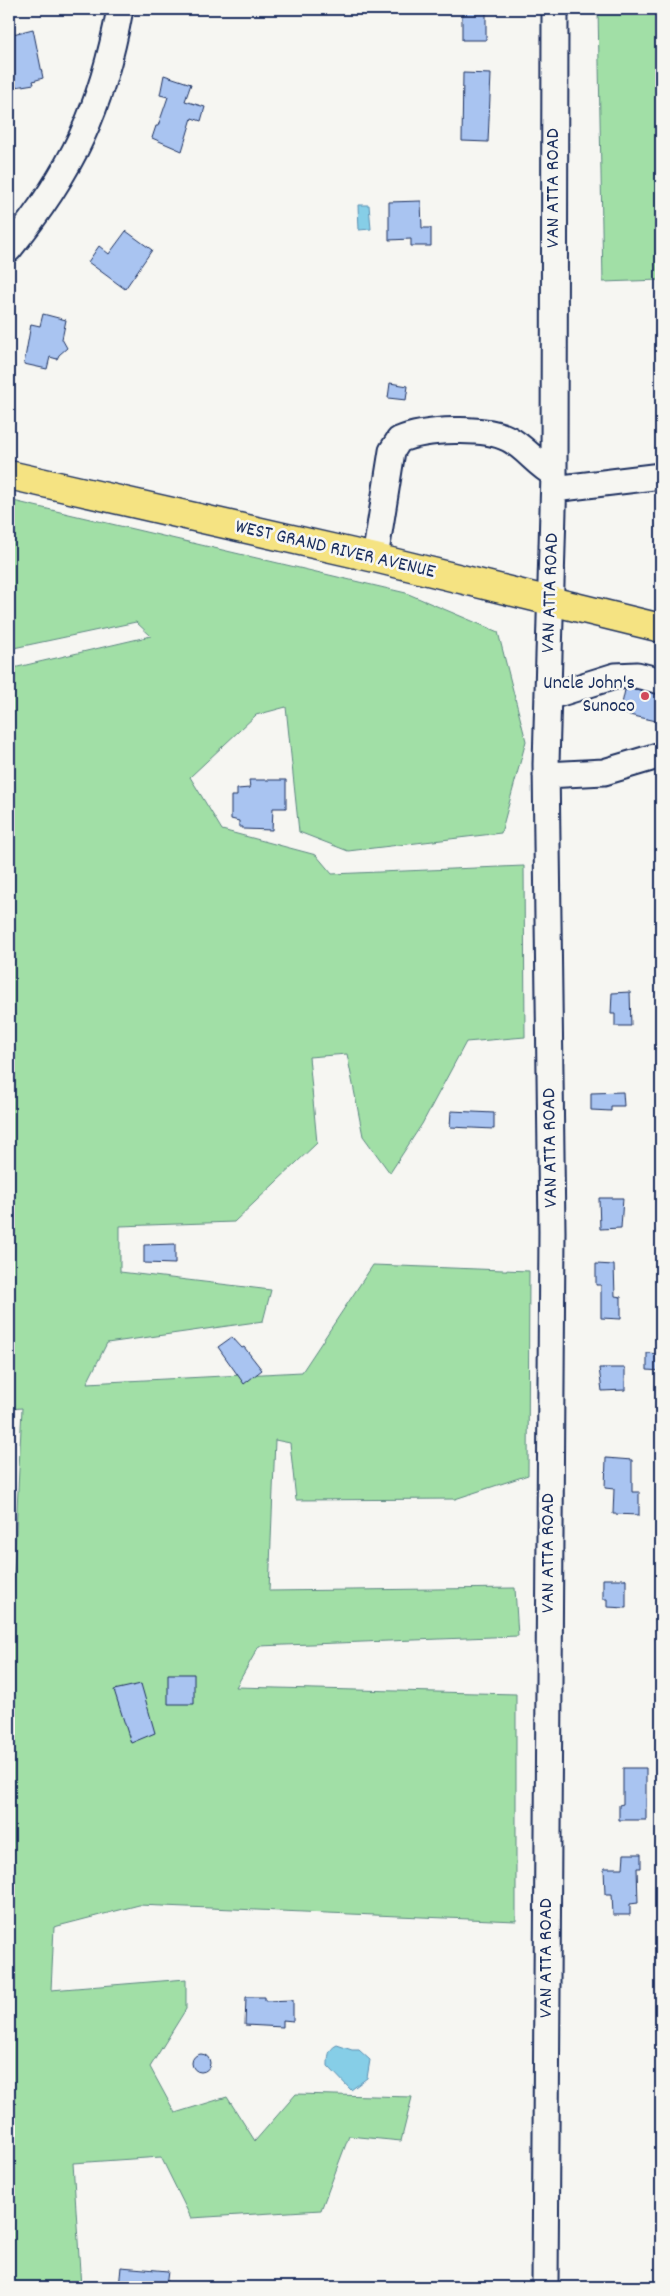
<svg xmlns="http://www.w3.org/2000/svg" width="670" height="2296" viewBox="0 0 670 2296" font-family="Dekko,sans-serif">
<rect width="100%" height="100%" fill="#f6f6f2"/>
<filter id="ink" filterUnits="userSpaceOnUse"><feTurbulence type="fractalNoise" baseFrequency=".02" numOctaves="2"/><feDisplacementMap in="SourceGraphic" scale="10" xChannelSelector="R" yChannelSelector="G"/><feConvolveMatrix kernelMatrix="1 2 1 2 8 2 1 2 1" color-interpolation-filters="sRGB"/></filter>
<g filter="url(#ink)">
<path fill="#a1dfa6" stroke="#5e8782" d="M 598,9 L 661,9 L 661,280 L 603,282 Z
M 9,500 L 406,593 L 498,632 L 526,741 L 501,833 L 348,851 L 299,832 L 286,707 L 256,715 L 190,777 L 222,830 L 316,855 L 332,874 L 524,866 L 525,1037 L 466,1042 L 422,1124 L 390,1173 L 363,1136 L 347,1054 L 309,1057 L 317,1143 L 234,1222 L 120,1226 L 120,1272 L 271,1290 L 263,1321 L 107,1343 L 87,1383 L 302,1372 L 373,1265 L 529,1271 L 528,1475 L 455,1499 L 296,1500 L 290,1443 L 275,1440 L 269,1591 L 515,1588 L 518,1636 L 259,1646 L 236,1687 L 516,1694 L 516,1921 L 139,1905 L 54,1927 L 51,1990 L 186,1979 L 186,2009 L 150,2067 L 175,2113 L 227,2097 L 255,2141 L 296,2094 L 412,2097 L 401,2141 L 349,2136 L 321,2210 L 191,2218 L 161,2157 L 73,2163 L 81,2287 L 9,2287 L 9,1673 L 22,1408 L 9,1409 L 9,669 L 151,636 L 136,622 L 9,649 Z"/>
<path fill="#86cee7" stroke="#5b8eb0" d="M 358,205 L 369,205 L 371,229 L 359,230 Z
M 337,2045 L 352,2050 L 359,2050 L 370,2060 L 367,2078 L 351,2090 L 328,2066 C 328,2057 328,2049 337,2045 Z"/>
<path fill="#a9c4f1" stroke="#1b2f5e" d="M 462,9 L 486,9 L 486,40 L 462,40 Z
M 33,29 L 43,78 L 33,81 L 34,84 L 9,88 L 9,35 Z
M 463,73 L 491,74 L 488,142 L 462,141 Z
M 164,75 L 191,84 L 185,101 L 205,107 L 201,121 L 192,118 L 182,151 L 152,138 L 156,126 L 158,126 L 168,97 L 160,95 Z
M 421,201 L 422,228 L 431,228 L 431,246 L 411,246 L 411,239 L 389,240 L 389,202 Z
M 126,231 L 152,250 L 125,289 L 88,262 L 99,246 L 109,254 Z
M 43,314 L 66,320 L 62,339 L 67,348 L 59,355 L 57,359 L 50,357 L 47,369 L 24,364 L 31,324 L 40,326 Z
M 390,383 L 408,386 L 406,400 L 388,398 Z
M 636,689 L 661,695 L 661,722 L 620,713 L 625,690 Z
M 249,780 L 286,780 L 286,808 L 273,808 L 272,830 L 243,829 L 243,827 L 239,827 L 239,821 L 231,819 L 231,796 L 237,796 L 237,789 L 250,788 Z
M 630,992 L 631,1026 L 615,1026 L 615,1014 L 611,1014 L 612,993 Z
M 623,1092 L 624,1106 L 611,1106 L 611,1111 L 591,1110 L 591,1093 Z
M 451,1111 L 494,1113 L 494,1129 L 450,1127 Z
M 599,1198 L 623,1198 L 621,1228 L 600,1229 Z
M 175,1244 L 175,1264 L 144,1263 L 144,1245 Z
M 596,1264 L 614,1265 L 615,1296 L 621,1297 L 621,1319 L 601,1318 L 601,1285 L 596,1285 Z
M 232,1337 L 242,1348 L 244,1347 L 262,1370 L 244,1384 L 218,1347 Z
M 647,1353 L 661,1354 L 661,1371 L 647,1370 Z
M 599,1368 L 625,1368 L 625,1390 L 602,1391 Z
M 606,1458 L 632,1460 L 632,1492 L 639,1492 L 639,1515 L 613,1514 L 614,1489 L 605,1488 Z
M 603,1579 L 626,1579 L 626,1608 L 607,1607 L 607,1599 L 603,1599 Z
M 168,1674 L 194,1674 L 194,1704 L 168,1704 Z
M 141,1684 L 155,1733 L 131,1743 L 114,1690 Z
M 623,1768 L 646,1768 L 646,1820 L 619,1820 L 619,1805 L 623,1804 Z
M 624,1854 L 641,1854 L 641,1868 L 637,1868 L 638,1903 L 630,1904 L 630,1915 L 613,1915 L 612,1894 L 605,1894 L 604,1868 L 623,1868 Z
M 246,1997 L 265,1997 L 265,2001 L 293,2000 L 293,2021 L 283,2020 L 283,2027 L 245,2025 Z
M192 2063a9 9 0 1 1 18 0a9 9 0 1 1-18 0Z
M 121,2267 L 168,2271 L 166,2287 L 119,2287 Z"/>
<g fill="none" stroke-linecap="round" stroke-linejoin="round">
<g stroke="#1b2f5e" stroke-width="29">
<path id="minor" d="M 9,249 C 72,172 102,108 120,9
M 554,489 L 661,476
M 375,558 L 392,451 L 399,440 C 424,429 485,426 509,439 C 526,448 537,465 554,474
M 548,697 L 615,676 L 637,675 L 661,681
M 546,775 L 604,772 L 661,755
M 545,2287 L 552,1231 L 546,764 L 554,474 L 555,9"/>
</g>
<g stroke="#1b2f5e" stroke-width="31">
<path id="major" d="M 9,475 L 375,558 L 661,628"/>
</g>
<use href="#minor" stroke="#f6f6f2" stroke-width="25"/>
<use href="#major" stroke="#f5e382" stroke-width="28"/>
</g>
</g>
<circle fill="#d1495b" stroke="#f6f6f2" stroke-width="2" cx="645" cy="696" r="5"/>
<g text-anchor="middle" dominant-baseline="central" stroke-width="5" stroke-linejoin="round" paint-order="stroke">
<g font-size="20" fill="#1b2f5e" stroke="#f6f6f2">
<text transform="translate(554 188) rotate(-90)">VAN ATTA ROAD</text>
<text transform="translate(335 550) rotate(13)">WEST GRAND RIVER AVENUE</text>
<text transform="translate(551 593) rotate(-88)">VAN ATTA ROAD</text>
<text transform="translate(551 1148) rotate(-91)">VAN ATTA ROAD</text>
<text transform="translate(549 1553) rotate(-90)">VAN ATTA ROAD</text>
<text transform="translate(547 1958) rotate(-90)">VAN ATTA ROAD</text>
</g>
<g font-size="20" fill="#1b2f5e" stroke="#f6f6f2" text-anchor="end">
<text x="635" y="684">Uncle John's<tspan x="635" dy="23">Sunoco</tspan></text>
</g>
</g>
<rect width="670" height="2296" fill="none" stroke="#f6f6f2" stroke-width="30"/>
<rect x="15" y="15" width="640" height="2266" fill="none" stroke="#1b2f5e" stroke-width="2" filter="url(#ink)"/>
</svg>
